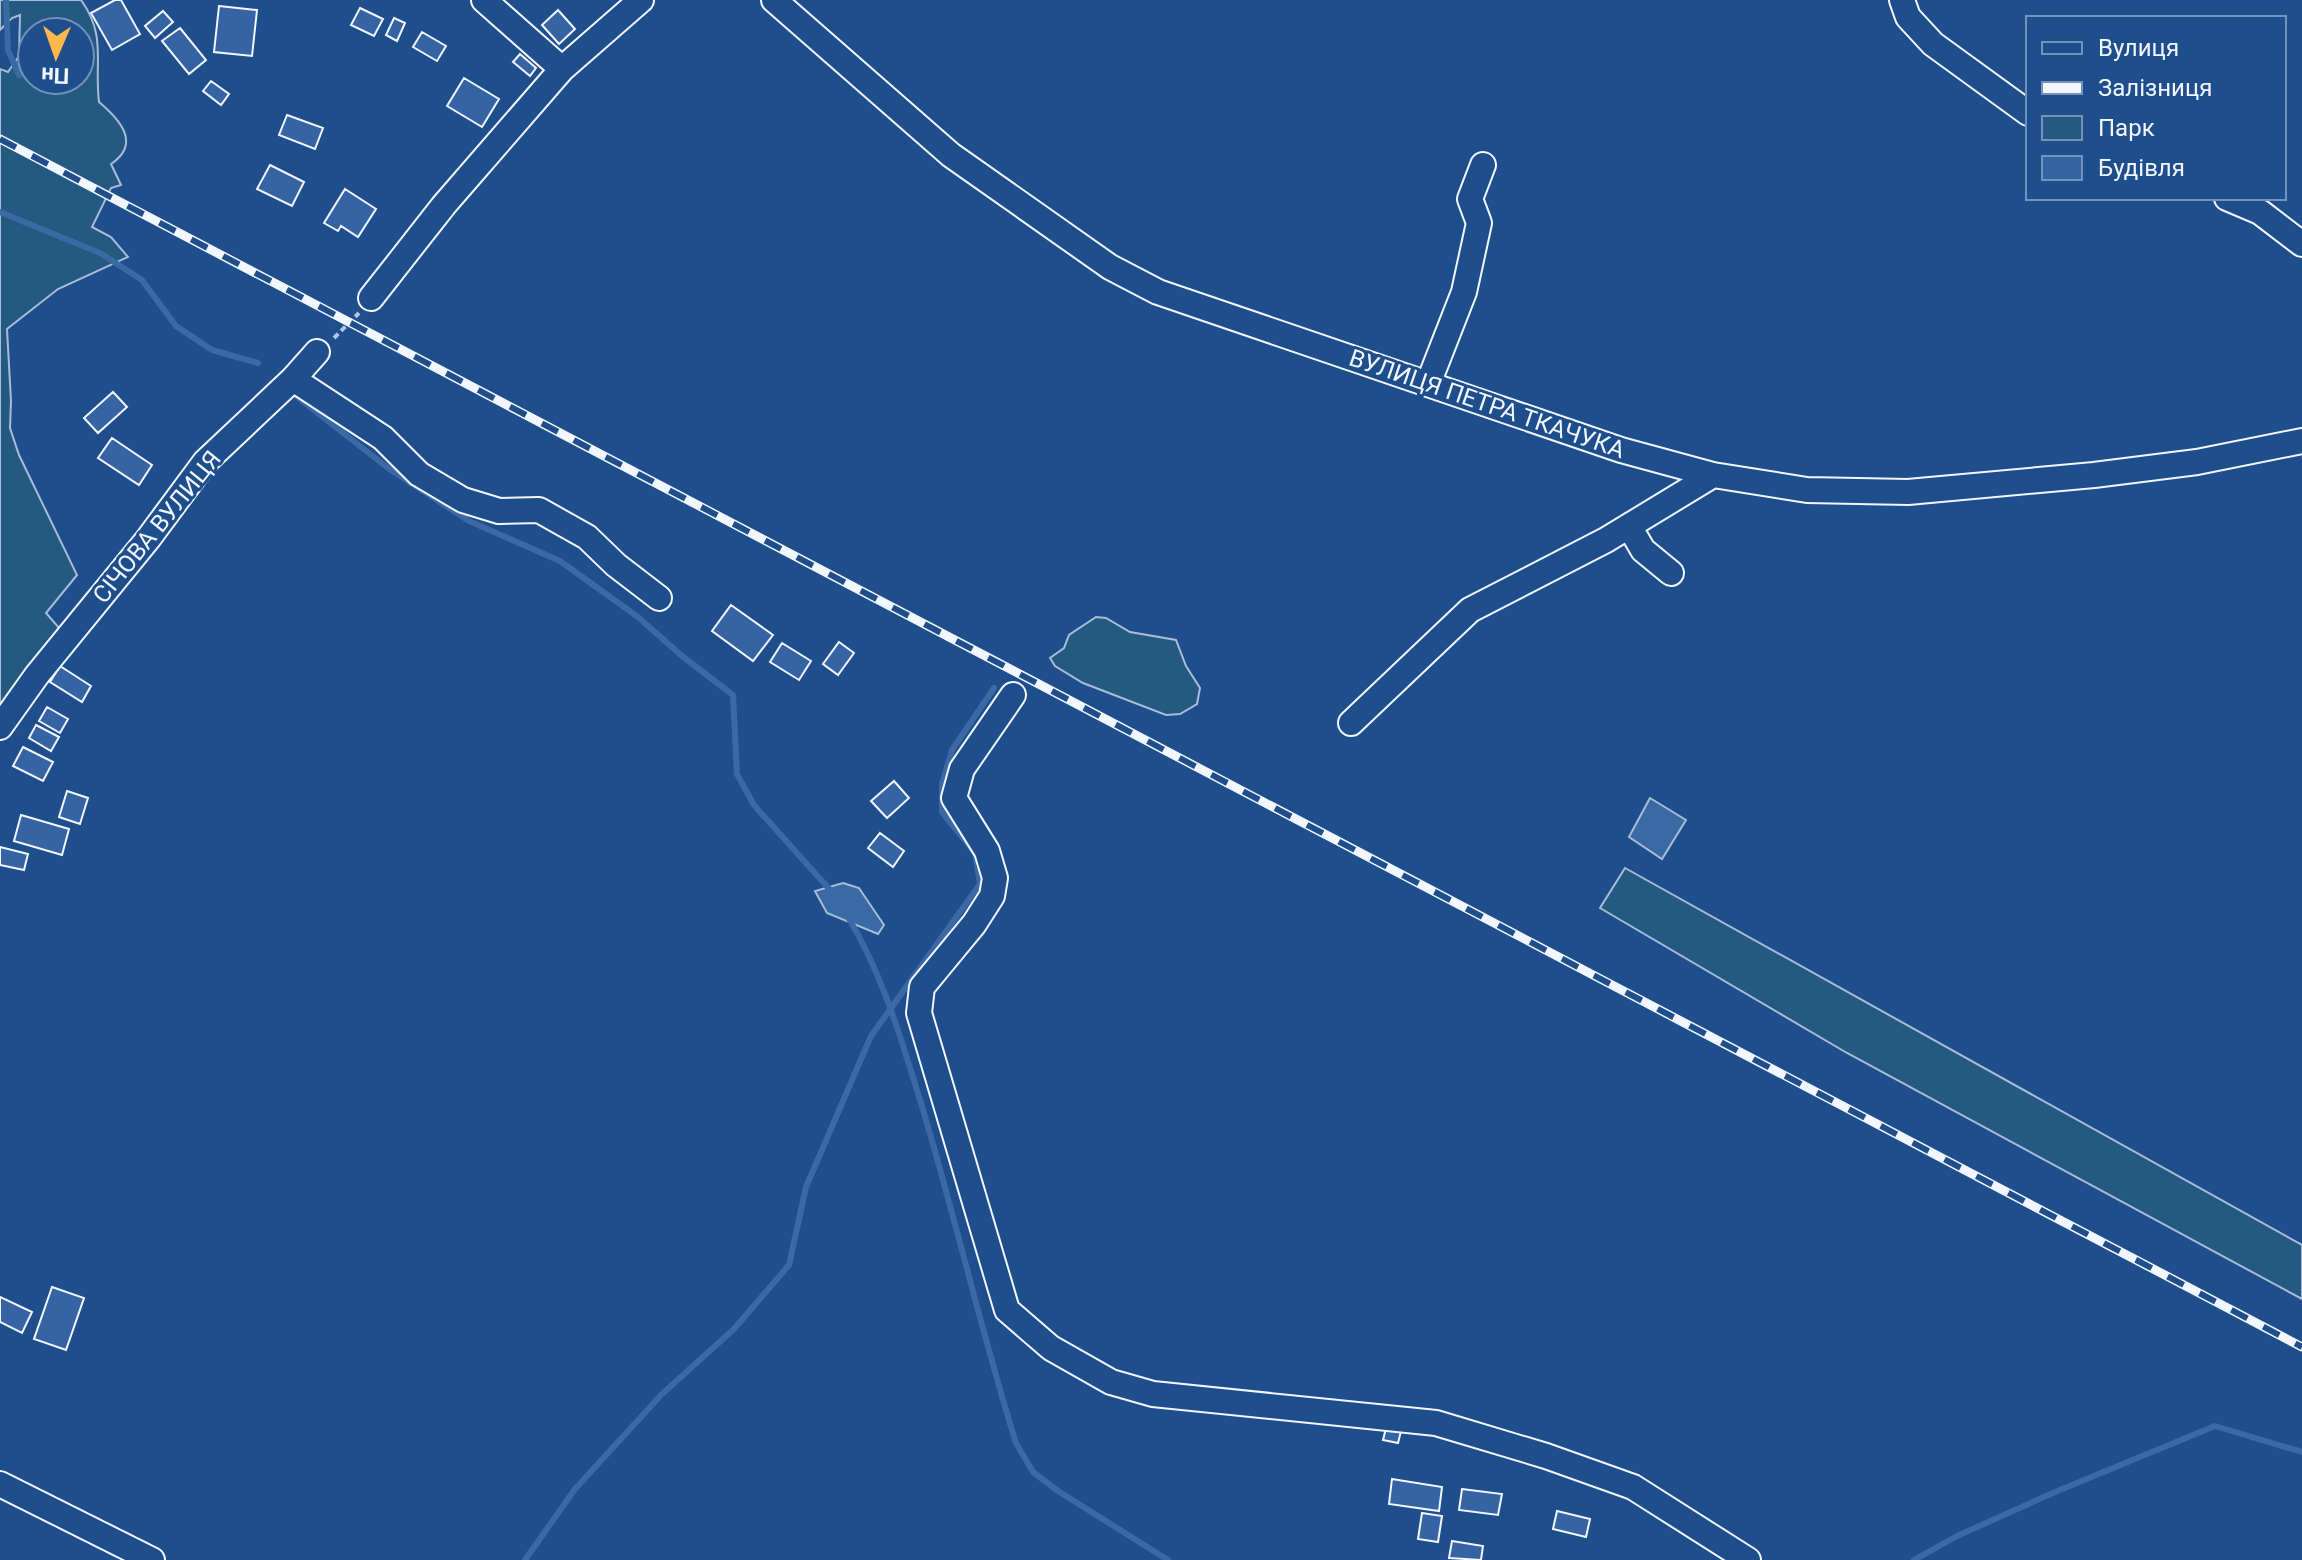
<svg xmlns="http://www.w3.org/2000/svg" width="2302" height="1560" viewBox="0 0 2302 1560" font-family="Roboto,sans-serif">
<rect width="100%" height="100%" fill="#1f4e8c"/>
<path fill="#245a82" stroke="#a8bbd7" stroke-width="2" fill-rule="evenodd" d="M 0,0 L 81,0 C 107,36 94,62 99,102 C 119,119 142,143 111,164 L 121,185 L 111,188 L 92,227 L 111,237 L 128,257 L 58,289 L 7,329 L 11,401 L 10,428 L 19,455 L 77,575 L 46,613 L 60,629 L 0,707 L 0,69 L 8,72 L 19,56 L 20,15 L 12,18 L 0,30 ZM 32,32 L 80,32 L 80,80 L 32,80 Z
M 1096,617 L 1106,618 L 1130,632 L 1176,640 L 1186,666 L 1200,688 L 1197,704 L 1180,714 L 1166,715 L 1083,683 L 1055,666 L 1050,658 L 1064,648 L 1069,635 Z
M 1625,868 L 2302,1245 L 2302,1299 L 1847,1053 L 1600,908 Z"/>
<path fill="#3b69a3" stroke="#a8bbd7" stroke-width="2" d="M 1650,798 L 1686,820 L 1662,859 L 1629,837 Z
M 843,883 L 859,888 L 884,925 L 878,934 L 827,913 L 815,891 Z"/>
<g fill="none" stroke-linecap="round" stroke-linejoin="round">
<path stroke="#3b69a3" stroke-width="6" d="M 6,0 L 8,50 L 19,75
M 0,212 L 100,253 L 142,280 L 176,326 L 212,350 L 258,363
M 289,388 L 296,396 L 388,468 L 469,521 L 560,561 L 638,617 L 682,656 L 733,695 L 737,774 L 754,805 L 831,891
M 848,917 C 883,975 901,1039 921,1103 C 955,1216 981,1331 1016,1443 L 1033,1472 L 1058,1491 L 1168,1560
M 525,1560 L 575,1489 L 662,1394 L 734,1329 L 789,1265 L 806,1187 L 871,1036 L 980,884 L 975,853 L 942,812 L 942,784 L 952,750 L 994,688
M 1914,1560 L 1957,1536 L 2055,1492 L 2215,1426 L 2302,1452"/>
</g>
<path fill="#3563a3" stroke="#f2f6ff" stroke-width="2" d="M 115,0 L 121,0 L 140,34 L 112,50 L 91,13 Z
M 219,6 L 257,10 L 252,56 L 214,52 Z
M 360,8 L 383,19 L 374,36 L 351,25 Z
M 558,10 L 575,29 L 559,44 L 542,25 Z
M 163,11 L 173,22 L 155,38 L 145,26 Z
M 394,18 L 405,23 L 397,41 L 386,35 Z
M 180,28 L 206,60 L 189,74 L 162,41 Z
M 422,32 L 446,46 L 437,61 L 413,47 Z
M 520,54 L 536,68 L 530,76 L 513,62 Z
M 464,78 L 499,99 L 482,127 L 447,106 Z
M 211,81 L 229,94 L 221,105 L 203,91 Z
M 287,115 L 323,128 L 315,149 L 279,135 Z
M 270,165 L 304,182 L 292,206 L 257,189 Z
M 345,189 L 376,209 L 358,237 L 341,226 L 338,231 L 324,223 Z
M 113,392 L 127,407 L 98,433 L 84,418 Z
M 112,438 L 152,465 L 139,485 L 98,458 Z
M 731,605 L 773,635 L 753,661 L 712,631 Z
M 839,642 L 854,653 L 838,675 L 823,664 Z
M 782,643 L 811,661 L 799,680 L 770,662 Z
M 60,666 L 91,686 L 82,702 L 50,682 Z
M 47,707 L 68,719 L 60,733 L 39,721 Z
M 36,725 L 59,737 L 51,751 L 29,738 Z
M 23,747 L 53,762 L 43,781 L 13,766 Z
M 894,781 L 909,798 L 887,818 L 871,801 Z
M 67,791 L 88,798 L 80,824 L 59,817 Z
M 21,815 L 69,829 L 62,855 L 14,841 Z
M 880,833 L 904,851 L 893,867 L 868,848 Z
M 0,847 L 28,854 L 24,870 L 0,865 Z
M 52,1287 L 84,1298 L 66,1350 L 34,1339 Z
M 0,1297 L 32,1312 L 22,1333 L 0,1322 Z
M 1386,1428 L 1401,1431 L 1398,1443 L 1383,1440 Z
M 1392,1479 L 1442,1487 L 1439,1511 L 1389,1504 Z
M 1462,1489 L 1502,1494 L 1498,1515 L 1459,1510 Z
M 1557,1511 L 1590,1519 L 1586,1537 L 1553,1529 Z
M 1422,1513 L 1442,1516 L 1438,1542 L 1418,1539 Z
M 1452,1541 L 1483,1546 L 1481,1560 L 1449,1558 Z"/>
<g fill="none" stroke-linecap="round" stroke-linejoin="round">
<g stroke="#f2f6ff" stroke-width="28">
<path id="minor" d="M 484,0 L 562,69
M 774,0 L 951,155 L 1110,267 L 1158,292 L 1621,450 L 1713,475 L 1807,490 L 1908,492 L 2094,475 L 2197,462 L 2302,441
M 1902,0 L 1908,17 L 1933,44 L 2028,113
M 2227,198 L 2260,212 L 2302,244
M 371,298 L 444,205 L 562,69 L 641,0
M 293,379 L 317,352
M 1428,384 L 1464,292 L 1479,223 L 1470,199 L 1483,165
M 1629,526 L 1643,550 L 1671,573
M 1013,695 L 962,769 L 954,798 L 987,851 L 995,878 L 992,896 L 974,924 L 922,987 L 919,1013 L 1007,1310 L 1051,1348 L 1111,1382 L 1153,1394 L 1436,1423 L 1546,1456 L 1633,1487 L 1748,1560
M 1351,723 L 1470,610 L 1606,540 L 1713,475
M 0,727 L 37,675 L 148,539 L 205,462 L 293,379 L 383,438 L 419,474 L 463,500 L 499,511 L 539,510 L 587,537 L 616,565 L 659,598
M 0,1484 L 152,1560"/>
</g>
<path stroke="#b3c4dc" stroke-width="4" stroke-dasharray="6 4" stroke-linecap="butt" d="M 334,338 L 359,313"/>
<use href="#minor" stroke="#1f4e8c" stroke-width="24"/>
<g stroke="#f2f6ff" stroke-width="9">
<path id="rail" d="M 0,139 L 2302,1347"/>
</g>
<use href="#rail" stroke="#1f4e8c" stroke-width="6" stroke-dasharray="18" stroke-linecap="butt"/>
</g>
<g text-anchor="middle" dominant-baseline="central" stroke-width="6" stroke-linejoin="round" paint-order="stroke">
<g font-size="24" fill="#f2f6ff" stroke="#1f4e8c">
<text transform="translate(1487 404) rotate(19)">ВУЛИЦЯ ПЕТРА ТКАЧУКА</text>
<text transform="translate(157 527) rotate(-51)">СІЧОВА ВУЛИЦЯ</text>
</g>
</g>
<rect x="2026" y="16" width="260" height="184" fill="#1f4e8c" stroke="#7391ba" stroke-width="2"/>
<rect x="2042" y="42" width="40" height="12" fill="#1f4e8c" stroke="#7391ba" stroke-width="2"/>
<text x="2098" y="56" font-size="24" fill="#f2f6ff">Вулиця</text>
<rect x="2042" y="82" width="40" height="12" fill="#f2f6ff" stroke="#7391ba" stroke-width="2"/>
<text x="2098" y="96" font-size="24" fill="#f2f6ff">Залізниця</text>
<rect x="2042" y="116" width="40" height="24" fill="#245a82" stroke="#7391ba" stroke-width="2"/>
<text x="2098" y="136" font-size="24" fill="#f2f6ff">Парк</text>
<rect x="2042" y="156" width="40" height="24" fill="#3563a3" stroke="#7391ba" stroke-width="2"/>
<text x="2098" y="176" font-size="24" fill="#f2f6ff">Будівля</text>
<g transform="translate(56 56) rotate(182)"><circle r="38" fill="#1f4e8c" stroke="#7391ba" stroke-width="2"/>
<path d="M0-6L14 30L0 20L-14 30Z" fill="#ffb74d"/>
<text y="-12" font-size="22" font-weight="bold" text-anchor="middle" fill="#f2f6ff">Пн</text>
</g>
</svg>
